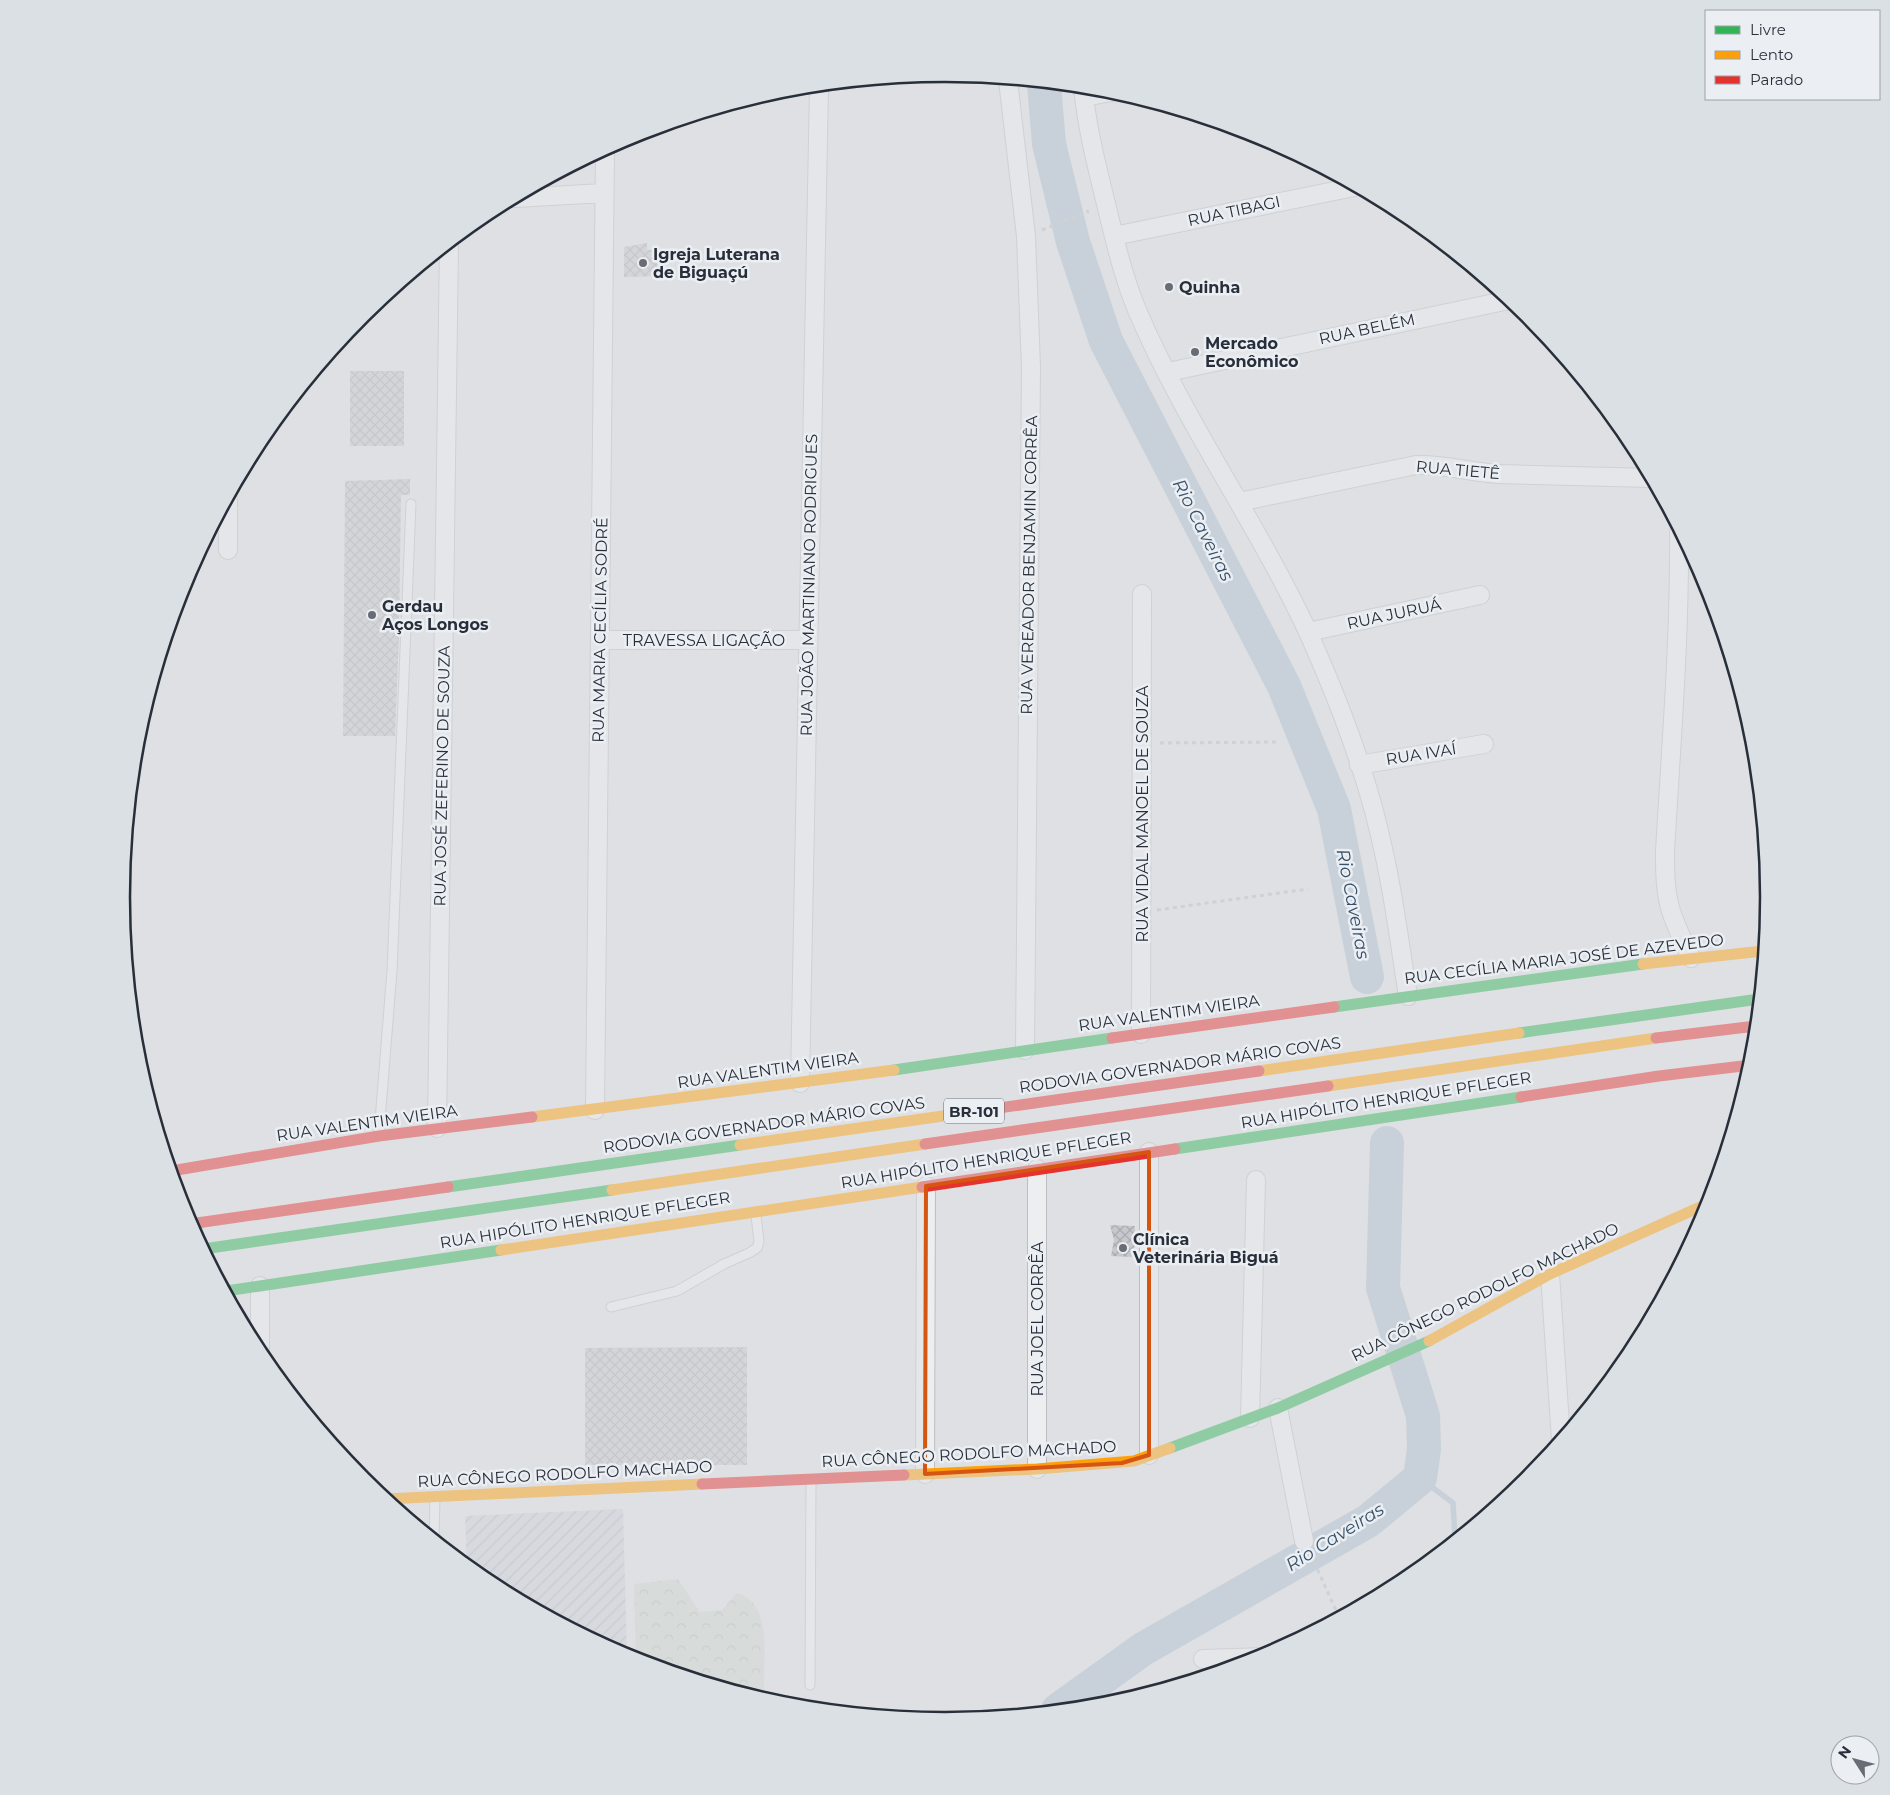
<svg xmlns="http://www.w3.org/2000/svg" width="1890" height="1795" viewBox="0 0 1890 1795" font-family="Montserrat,sans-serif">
<defs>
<pattern id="industrial-furrows" width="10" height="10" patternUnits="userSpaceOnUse" patternTransform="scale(1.25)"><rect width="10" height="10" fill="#cdd0d6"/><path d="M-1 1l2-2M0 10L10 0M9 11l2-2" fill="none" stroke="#b0b3b8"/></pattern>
<pattern id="forest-crowns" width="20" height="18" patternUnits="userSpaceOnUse" patternTransform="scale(1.25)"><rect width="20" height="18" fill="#cfd6cf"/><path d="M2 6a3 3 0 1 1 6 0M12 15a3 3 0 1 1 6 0" fill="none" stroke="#b2b8b2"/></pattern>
<pattern id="building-cross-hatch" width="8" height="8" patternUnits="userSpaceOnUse" patternTransform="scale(1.25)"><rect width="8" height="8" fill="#c6c8cb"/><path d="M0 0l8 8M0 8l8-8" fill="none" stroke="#aaacaf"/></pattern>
</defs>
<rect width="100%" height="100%" fill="#dee0e3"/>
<path fill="url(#industrial-furrows)" d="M 623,1509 L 627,1657 L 487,1582 L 467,1566 L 465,1516 Z"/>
<path fill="url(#forest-crowns)" d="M 678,1579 L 700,1612 L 722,1610 L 737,1593 C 777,1605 760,1668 765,1699 L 636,1661 L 634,1584 Z"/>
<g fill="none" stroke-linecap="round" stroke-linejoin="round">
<path stroke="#aebecc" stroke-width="5.5" d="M 1420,1478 L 1453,1503 L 1455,1539"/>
<path stroke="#aebecc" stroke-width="34" d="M 1044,84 L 1049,144 L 1073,242 L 1106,341 L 1284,686 L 1334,809 L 1367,977
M 1058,1710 L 1143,1649 L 1368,1521 L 1420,1478 L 1424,1449 L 1423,1416 L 1383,1288 L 1387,1143"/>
</g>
<path fill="url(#building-cross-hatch)" d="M 647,243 L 647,250 L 661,250 L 661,276 L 624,277 L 624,247 Z
M 350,371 L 404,371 L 404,446 L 350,446 Z
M 410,479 L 410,495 L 401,495 L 399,635 L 395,736 L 343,736 L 345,481 Z
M 1110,1225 L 1135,1226 L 1134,1257 L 1111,1256 L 1114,1240 Z
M 747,1347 L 747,1465 L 585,1465 L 585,1348 Z"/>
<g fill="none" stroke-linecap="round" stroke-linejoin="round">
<g stroke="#bcbec1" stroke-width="11">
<path id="lane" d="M 379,1133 L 392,971 L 411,504
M 611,1307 L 677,1291 L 724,1264 L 749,1253 L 757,1248 L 759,1242 L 756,1215
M 434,1538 L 435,1499
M 810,1685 L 811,1482"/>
</g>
<g stroke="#bcbec1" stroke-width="20">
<path id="street" d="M 1008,80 L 1026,236 L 1031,367 L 1025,1050
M 1083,87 C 1087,130 1098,171 1108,212 C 1116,245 1124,279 1137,310 C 1184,421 1256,521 1307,630 C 1335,692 1362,761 1378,827 C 1392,883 1399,939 1408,996
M 1084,97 L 1112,92
M 515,198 L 604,193
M 1114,236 L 1354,187
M 1168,372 L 1509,300
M 228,500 L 228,550
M 1239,502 L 1416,465 C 1444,464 1470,472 1498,474 L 1650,478
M 1679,532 C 1680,639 1671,745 1665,852 C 1665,871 1665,892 1671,911 C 1676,927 1684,943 1691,958
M 1308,632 L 1480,595
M 600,640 L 808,640
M 1359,765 L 1484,744
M 1141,1034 L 1142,594
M 800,1083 L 819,86
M 595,1110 L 605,150
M 437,1128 L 449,244
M 1550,1274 L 1561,1440
M 260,1355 L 260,1286
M 1278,1408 L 1304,1541
M 1250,1418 L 1256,1180
M 1149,1455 L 1149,1152
M 1037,1469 L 1037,1169
M 925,1474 L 926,1186
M 1203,1659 L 1264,1657"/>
</g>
<path stroke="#bcbfc2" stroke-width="3" stroke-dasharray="4 4" stroke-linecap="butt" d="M 1042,230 L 1089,211
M 1160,743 L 1278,742
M 1157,910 L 1308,889
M 1311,1555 L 1339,1617"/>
<use href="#lane" stroke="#edeef0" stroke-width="9"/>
<use href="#street" stroke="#edeef0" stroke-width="18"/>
<path stroke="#30b455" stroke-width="11" d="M 1334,1007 L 1643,964
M 1519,1033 L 1759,999
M 894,1070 L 1112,1038
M 1175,1149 L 1521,1097
M 448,1187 L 740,1145
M 203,1249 L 612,1190
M 226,1291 L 501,1250
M 1170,1448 L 1278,1408 L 1429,1341"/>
<path stroke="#ff9f0a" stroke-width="11" d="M 1643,964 L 1763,951
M 1259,1071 L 1519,1033
M 1328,1086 L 1656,1038
M 532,1117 L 894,1070
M 740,1145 L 978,1111
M 612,1190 L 925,1144
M 501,1250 L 922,1187
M 1429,1341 L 1550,1274 L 1709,1203
M 904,1475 L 1037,1469 L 1134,1461 L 1170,1448
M 386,1499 L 702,1484"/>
<path stroke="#e5322d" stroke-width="11" d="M 1112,1038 L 1334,1007
M 1656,1038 L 1756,1026
M 1521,1097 L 1659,1076 L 1751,1065
M 978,1111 L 1259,1071
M 925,1144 L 1328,1086
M 171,1171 L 379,1136 L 532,1117
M 922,1187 L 1175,1149
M 190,1224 L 448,1187
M 702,1484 L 904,1475"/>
</g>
<path d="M0 0H1890V1795H0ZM 1149,1152 L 1149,1455 L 1122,1463 L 925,1474 L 926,1186 Z" fill="#dee0e3" fill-opacity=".55" fill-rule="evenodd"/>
<path fill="none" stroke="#d55511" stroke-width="4" stroke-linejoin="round" d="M 1149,1152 L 1149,1455 L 1122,1463 L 925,1474 L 926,1186 Z"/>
<g fill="#686d75" stroke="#ebeff3" stroke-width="2">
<circle cx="643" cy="263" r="5"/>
<circle cx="1169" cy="287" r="5"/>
<circle cx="1195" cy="352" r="5"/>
<circle cx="372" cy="615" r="5"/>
<circle cx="1123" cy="1248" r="5"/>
</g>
<g text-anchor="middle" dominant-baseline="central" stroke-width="5" stroke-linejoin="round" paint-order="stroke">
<rect fill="#ebeff3" stroke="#626972" stroke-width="1" x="944" y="1098.5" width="60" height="25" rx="4"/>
<g font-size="15" font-weight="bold" fill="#282f3a">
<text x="974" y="1111">BR-101</text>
</g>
<g font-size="16" fill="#282f3a" stroke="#ebeff3">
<text transform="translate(1234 211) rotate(-12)">RUA TIBAGI</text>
<text transform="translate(1367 329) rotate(-12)">RUA BELÉM</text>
<text transform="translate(1458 470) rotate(5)">RUA TIETÊ</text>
<text transform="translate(1029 565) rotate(-89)">RUA VEREADOR BENJAMIN CORRÊA</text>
<text transform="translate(809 585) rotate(-89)">RUA JOÃO MARTINIANO RODRIGUES</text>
<text transform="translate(1394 614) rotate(-12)">RUA JURUÁ</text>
<text transform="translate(600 630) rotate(-89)">RUA MARIA CECÍLIA SODRÉ</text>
<text x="704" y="640">TRAVESSA LIGAÇÃO</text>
<text transform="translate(1421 754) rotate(-9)">RUA IVAÍ</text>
<text transform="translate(442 776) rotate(-89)">RUA JOSÉ ZEFERINO DE SOUZA</text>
<text transform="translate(1142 814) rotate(-90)">RUA VIDAL MANOEL DE SOUZA</text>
<text transform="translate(1564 959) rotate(-7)">RUA CECÍLIA MARIA JOSÉ DE AZEVEDO</text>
<text transform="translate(1169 1013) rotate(-8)">RUA VALENTIM VIEIRA</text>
<text transform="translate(1180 1065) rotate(-8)">RODOVIA GOVERNADOR MÁRIO COVAS</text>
<text transform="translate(768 1070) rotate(-8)">RUA VALENTIM VIEIRA</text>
<text transform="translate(1386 1100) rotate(-9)">RUA HIPÓLITO HENRIQUE PFLEGER</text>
<text transform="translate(367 1123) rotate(-8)">RUA VALENTIM VIEIRA</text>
<text transform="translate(764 1125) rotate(-8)">RODOVIA GOVERNADOR MÁRIO COVAS</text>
<text transform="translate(986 1160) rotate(-9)">RUA HIPÓLITO HENRIQUE PFLEGER</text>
<text transform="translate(585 1220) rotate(-9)">RUA HIPÓLITO HENRIQUE PFLEGER</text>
<text transform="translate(1485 1292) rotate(-26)">RUA CÔNEGO RODOLFO MACHADO</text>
<text transform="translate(1037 1319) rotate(-90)">RUA JOEL CORRÊA</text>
<text transform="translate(969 1454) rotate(-3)">RUA CÔNEGO RODOLFO MACHADO</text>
<text transform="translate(565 1474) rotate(-3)">RUA CÔNEGO RODOLFO MACHADO</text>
</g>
<g font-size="16" font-weight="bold" fill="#282f3a" stroke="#ebeff3" text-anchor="start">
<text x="653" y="254">Igreja Luterana<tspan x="653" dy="18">de Biguaçú</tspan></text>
<text x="1179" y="287">Quinha</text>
<text x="1205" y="343">Mercado<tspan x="1205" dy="18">Econômico</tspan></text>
<text x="382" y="606">Gerdau<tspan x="382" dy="18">Aços Longos</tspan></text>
<text x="1133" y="1239">Clínica<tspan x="1133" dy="18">Veterinária Biguá</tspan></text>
</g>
<g font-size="18" font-style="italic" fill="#365169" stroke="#ebeff3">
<text transform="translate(1203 530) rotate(63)">Rio Caveiras</text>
<text transform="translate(1353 904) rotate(79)">Rio Caveiras</text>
<text transform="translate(1335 1537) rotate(-32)">Rio Caveiras</text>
</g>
</g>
<path d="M0 0H1890V1795H0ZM130 897a815 815 0 1 1 1630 0a815 815 0 1 1-1630 0Z" fill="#dbe0e4" fill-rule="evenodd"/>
<path fill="none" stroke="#282f3a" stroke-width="2.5" d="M130 897a815 815 0 1 1 1630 0a815 815 0 1 1-1630 0Z"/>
<rect x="1705" y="10" width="175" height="90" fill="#ebeff3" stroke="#9da2a9"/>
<rect x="1715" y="26" width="25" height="8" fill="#30b455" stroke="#9da2a9"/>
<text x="1750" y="35" font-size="15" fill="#282f3a">Livre</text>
<rect x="1715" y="51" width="25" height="8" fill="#ff9f0a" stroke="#9da2a9"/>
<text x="1750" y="60" font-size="15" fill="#282f3a">Lento</text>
<rect x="1715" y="76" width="25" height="8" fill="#e5322d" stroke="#9da2a9"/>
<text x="1750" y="85" font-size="15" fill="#282f3a">Parado</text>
<g transform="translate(1855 1760) rotate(306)"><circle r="24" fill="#ebeff3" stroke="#9da2a9"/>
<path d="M0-4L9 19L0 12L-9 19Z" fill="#686d75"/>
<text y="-8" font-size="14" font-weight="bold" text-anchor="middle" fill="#282f3a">N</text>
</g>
</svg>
